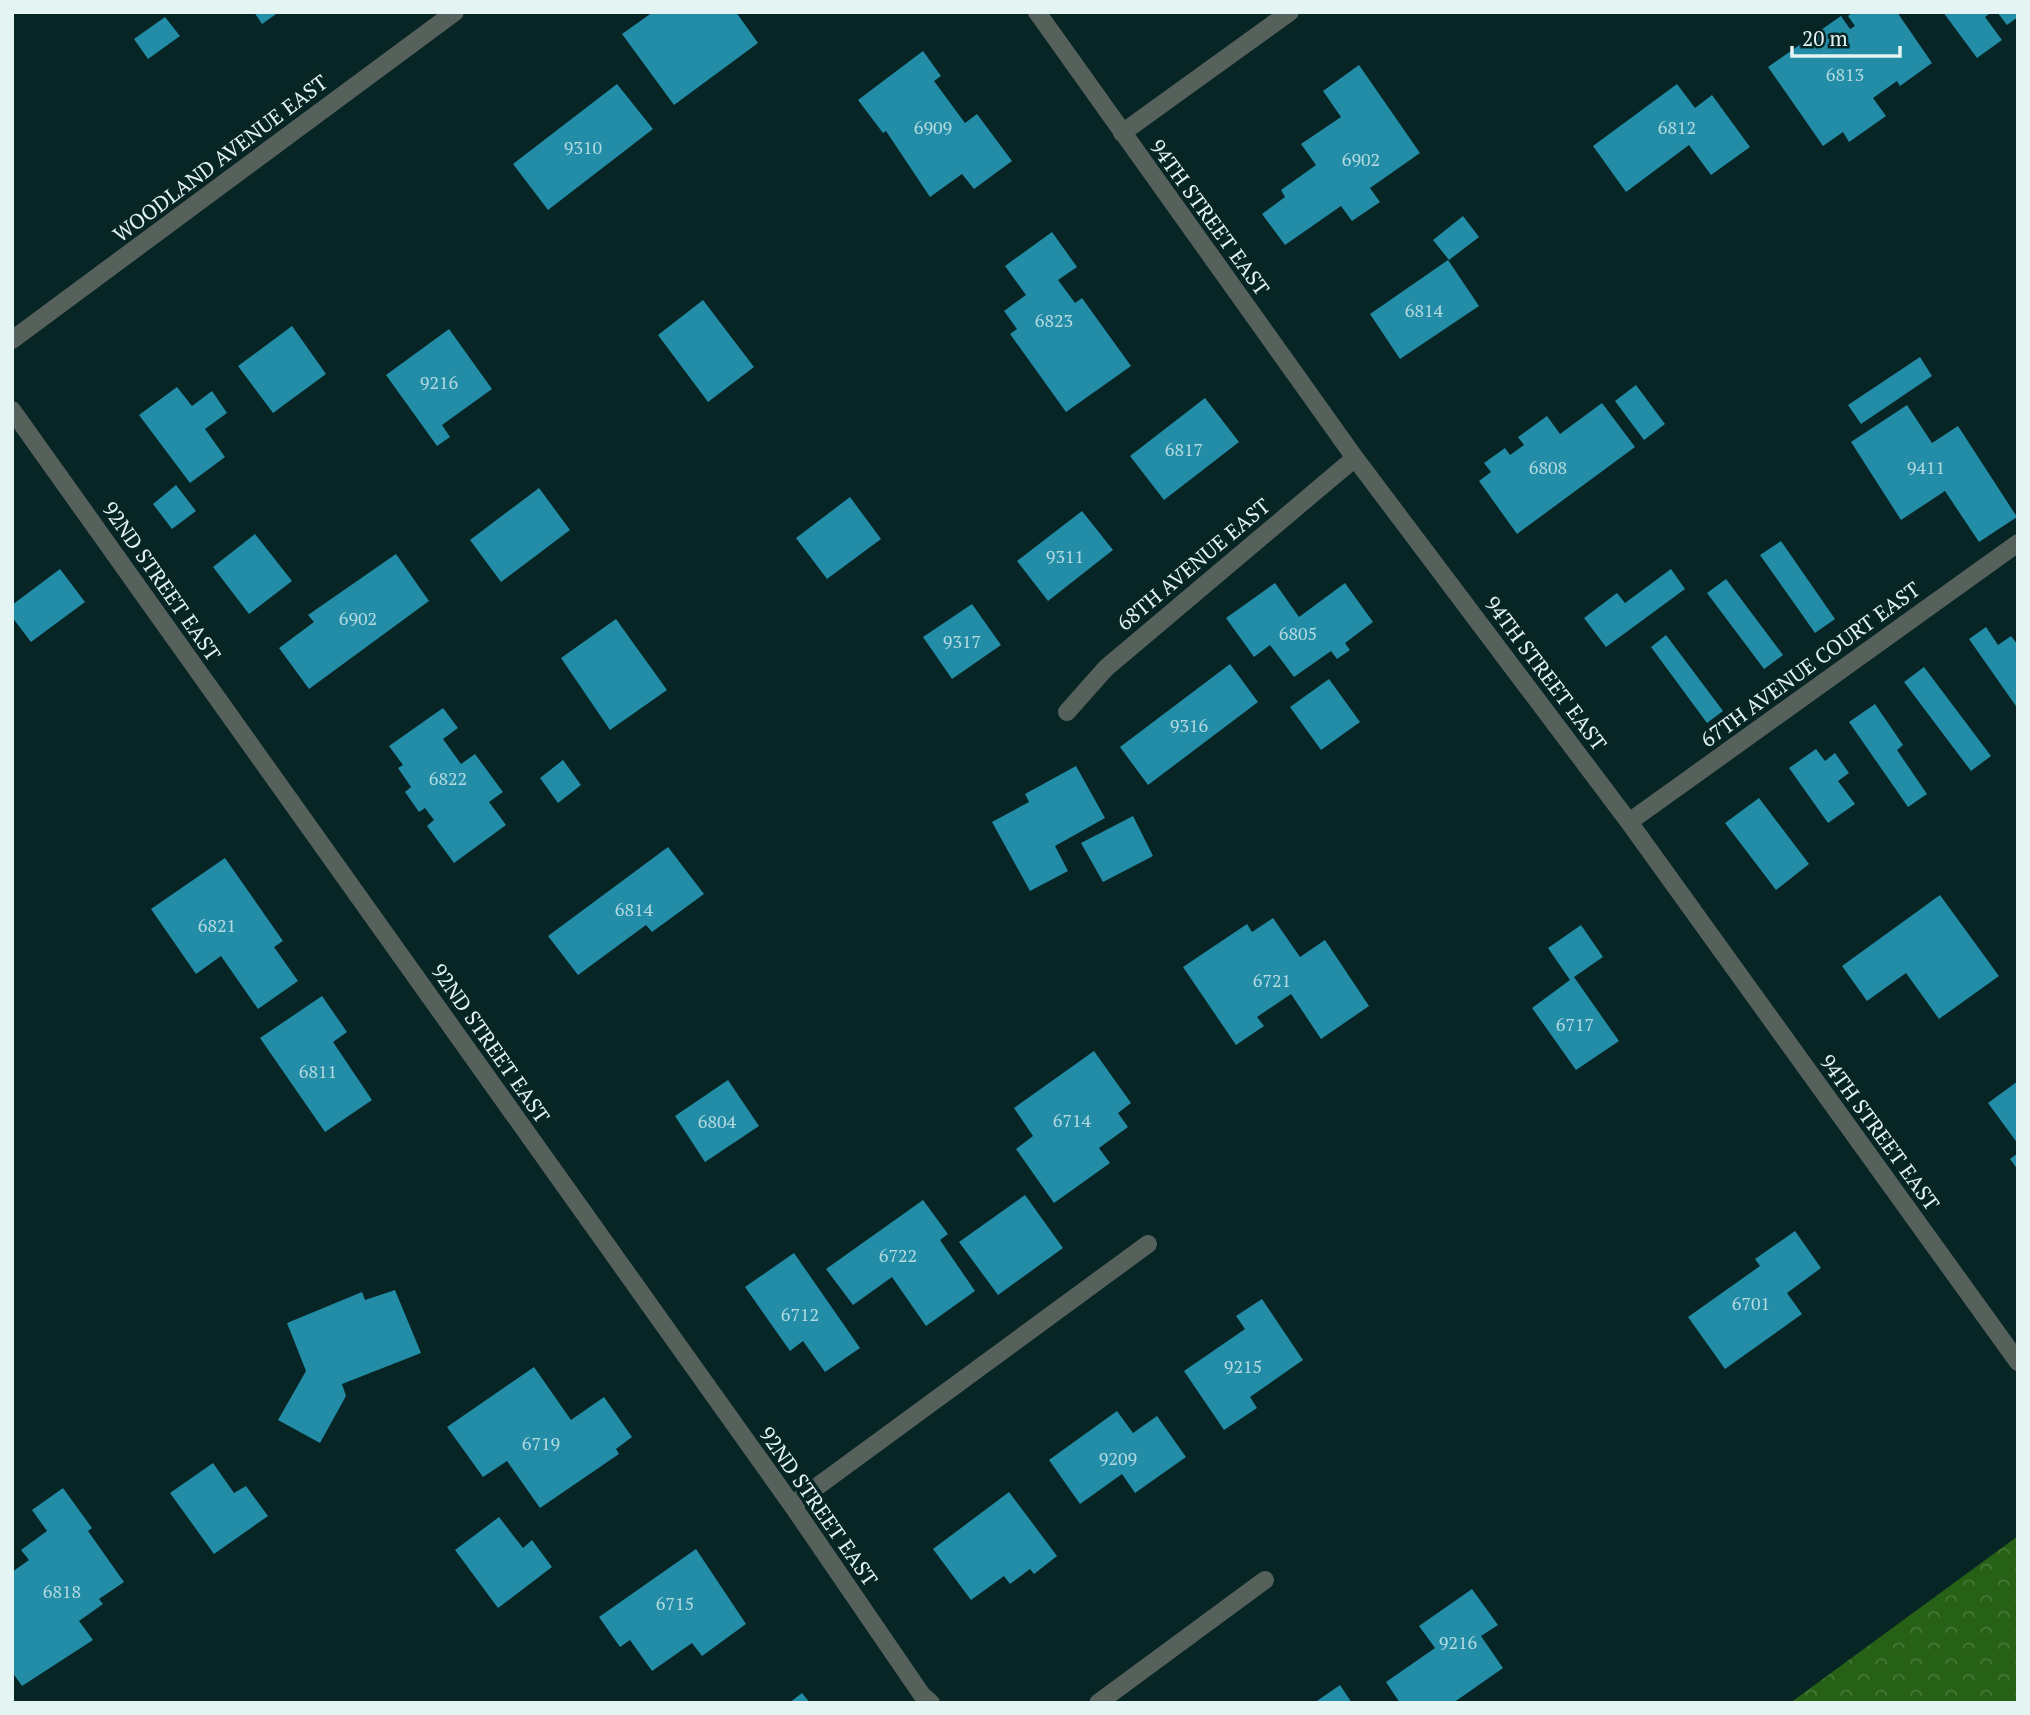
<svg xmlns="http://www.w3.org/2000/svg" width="2030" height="1715" viewBox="0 0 2030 1715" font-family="'PT Serif',serif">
<defs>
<pattern id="forest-crowns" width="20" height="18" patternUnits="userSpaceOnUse" patternTransform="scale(1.75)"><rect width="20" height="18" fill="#266115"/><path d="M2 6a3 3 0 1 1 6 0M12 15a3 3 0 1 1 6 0" fill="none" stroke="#457838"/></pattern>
</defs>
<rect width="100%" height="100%" fill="#072524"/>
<path fill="url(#forest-crowns)" d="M 2018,1536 L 2018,1703 L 1790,1703 Z"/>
<path fill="#238ca7" d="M 254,12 L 279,12 L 262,24 Z
M 653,12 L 736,12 L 758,43 L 674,105 L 622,34 Z
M 1853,12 L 1897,12 L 1932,63 L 1900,86 L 1897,81 L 1873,98 L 1886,116 L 1849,142 L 1843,132 L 1823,146 L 1768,67 L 1841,16 L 1850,29 L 1855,26 L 1848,16 Z
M 1943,12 L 1992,12 L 1985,17 L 2002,40 L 1977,58 Z
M 1997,12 L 2018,12 L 2018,17 L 2007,25 Z
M 165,17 L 180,36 L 148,59 L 134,39 Z
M 923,51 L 941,76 L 934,81 L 965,123 L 977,114 L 1012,161 L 974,189 L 962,174 L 930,197 L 886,131 L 883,133 L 858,100 Z
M 1359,65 L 1420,153 L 1370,188 L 1380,202 L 1352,221 L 1341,206 L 1285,245 L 1262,214 L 1285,197 L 1281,190 L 1316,165 L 1301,144 L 1341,117 L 1323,91 Z
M 617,84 L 653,129 L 548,210 L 513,164 Z
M 1677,84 L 1695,108 L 1712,95 L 1750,147 L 1711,175 L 1689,145 L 1626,192 L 1593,146 Z
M 1463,216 L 1479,237 L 1449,260 L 1433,240 Z
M 1052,232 L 1077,267 L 1058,280 L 1075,303 L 1082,298 L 1131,366 L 1066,412 L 1010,334 L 1017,329 L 1004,311 L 1026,295 L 1005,266 Z
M 1448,260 L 1479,306 L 1400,359 L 1370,314 Z
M 703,300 L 754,367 L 708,402 L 658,335 Z
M 292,326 L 326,374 L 273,413 L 238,366 Z
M 449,329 L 492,389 L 442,425 L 450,437 L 437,446 L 386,375 Z
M 1920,357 L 1932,376 L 1861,424 L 1848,405 Z
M 1636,385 L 1665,424 L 1644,440 L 1615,401 Z
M 177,387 L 192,406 L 212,391 L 227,413 L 205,429 L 225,457 L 190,483 L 139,415 Z
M 1205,398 L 1239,442 L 1164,500 L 1130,456 Z
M 1602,403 L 1635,447 L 1517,534 L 1479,481 L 1491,472 L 1484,463 L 1505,448 L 1510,455 L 1524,445 L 1518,437 L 1547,416 L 1560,434 Z
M 1907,405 L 1932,443 L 1958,426 L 2017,517 L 1979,542 L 1945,491 L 1901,520 L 1851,442 Z
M 176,485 L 196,511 L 172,529 L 153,504 Z
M 539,488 L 570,530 L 501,582 L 470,540 Z
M 850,497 L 881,539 L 827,579 L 796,538 Z
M 1082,511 L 1113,550 L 1048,601 L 1017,561 Z
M 255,534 L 292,581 L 249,614 L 213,567 Z
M 1781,541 L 1835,619 L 1815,633 L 1760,555 Z
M 396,554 L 429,601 L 309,689 L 279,648 L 314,622 L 308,615 Z
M 60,569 L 85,602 L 31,642 L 12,617 L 12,605 Z
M 1671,569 L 1685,589 L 1606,647 L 1584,618 L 1617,593 L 1625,603 Z
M 1726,579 L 1783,655 L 1764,669 L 1707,593 Z
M 1275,583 L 1299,617 L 1345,583 L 1373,622 L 1345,643 L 1350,650 L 1337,659 L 1331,651 L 1294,677 L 1270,645 L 1254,657 L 1226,618 Z
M 972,604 L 1001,645 L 952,679 L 923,637 Z
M 616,619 L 667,690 L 610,730 L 561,658 Z
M 1986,627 L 1998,645 L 2011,636 L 2018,645 L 2018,709 L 1969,639 Z
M 1666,635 L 1723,711 L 1707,723 L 1651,647 Z
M 1230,664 L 1258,702 L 1148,785 L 1120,747 Z
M 1924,667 L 1991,756 L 1971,771 L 1904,682 Z
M 1329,679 L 1360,722 L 1321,750 L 1290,707 Z
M 1875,704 L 1903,745 L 1897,750 L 1927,794 L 1908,807 L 1849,722 Z
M 443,708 L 458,728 L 443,739 L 461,764 L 475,754 L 503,792 L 489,802 L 506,825 L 454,863 L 427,826 L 434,820 L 425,808 L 419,812 L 405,792 L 411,787 L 398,768 L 403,765 L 389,746 Z
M 1816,749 L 1825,761 L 1835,753 L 1849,773 L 1838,781 L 1855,804 L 1828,823 L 1789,768 Z
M 563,760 L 581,785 L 558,803 L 540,778 Z
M 1076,766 L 1105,818 L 1055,846 L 1068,871 L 1030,891 L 992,822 L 1029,802 L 1025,794 Z
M 1759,798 L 1809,864 L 1776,890 L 1725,823 Z
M 1133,816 L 1153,856 L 1103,882 L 1081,843 Z
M 668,847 L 704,894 L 652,932 L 646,925 L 578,975 L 548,936 Z
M 225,858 L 283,941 L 274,947 L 298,981 L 258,1009 L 221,956 L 196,974 L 151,909 Z
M 1940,895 L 1999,976 L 1939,1019 L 1906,973 L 1867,1001 L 1842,966 Z
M 1273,918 L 1300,957 L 1325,940 L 1369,1006 L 1321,1039 L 1291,994 L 1257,1017 L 1264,1026 L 1236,1045 L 1183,967 L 1247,924 L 1252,932 Z
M 1581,925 L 1603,957 L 1574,977 L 1619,1041 L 1576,1070 L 1532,1008 L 1570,980 L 1548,948 Z
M 322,996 L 347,1032 L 333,1042 L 372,1100 L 325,1132 L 260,1038 Z
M 1094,1051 L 1131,1103 L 1118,1113 L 1128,1127 L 1099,1148 L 1110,1163 L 1054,1203 L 1016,1149 L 1033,1136 L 1014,1108 Z
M 728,1080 L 759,1126 L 705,1162 L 675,1116 Z
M 2018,1081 L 2018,1144 L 1988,1103 Z
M 2018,1153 L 2018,1170 L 2010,1159 Z
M 1025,1195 L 1063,1248 L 998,1295 L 959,1242 Z
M 923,1200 L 948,1234 L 940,1240 L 975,1291 L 926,1326 L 892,1277 L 853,1305 L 826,1269 Z
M 1795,1231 L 1821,1268 L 1787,1293 L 1802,1314 L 1725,1369 L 1688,1317 L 1760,1266 L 1755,1259 Z
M 794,1253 L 860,1348 L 825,1372 L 803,1341 L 790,1351 L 745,1287 Z
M 395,1290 L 421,1353 L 342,1384 L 346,1396 L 320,1443 L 278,1420 L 306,1371 L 287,1323 L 362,1292 L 365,1300 Z
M 1262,1299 L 1303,1360 L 1250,1397 L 1257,1408 L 1224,1430 L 1184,1371 L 1245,1329 L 1236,1316 Z
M 534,1367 L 571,1420 L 604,1397 L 632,1437 L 616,1449 L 619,1454 L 540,1508 L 507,1461 L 483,1477 L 447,1427 Z
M 1117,1411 L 1133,1433 L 1157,1416 L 1186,1457 L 1135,1493 L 1122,1474 L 1080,1504 L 1049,1460 Z
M 213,1463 L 234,1493 L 246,1486 L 268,1516 L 214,1554 L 170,1493 Z
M 63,1488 L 92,1528 L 88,1531 L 124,1582 L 99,1599 L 103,1604 L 79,1621 L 93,1640 L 22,1686 L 12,1672 L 12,1572 L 29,1560 L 21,1550 L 47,1531 L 32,1510 Z
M 1009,1492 L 1057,1556 L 1034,1574 L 1030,1569 L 1010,1584 L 1004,1576 L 971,1600 L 933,1549 Z
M 499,1517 L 523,1548 L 532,1540 L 552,1567 L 498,1608 L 455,1550 Z
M 696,1549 L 746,1624 L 702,1656 L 692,1643 L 652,1671 L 630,1640 L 620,1647 L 599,1617 Z
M 1472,1589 L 1498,1625 L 1481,1636 L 1503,1668 L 1453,1703 L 1400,1703 L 1386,1682 L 1435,1648 L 1419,1626 Z
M 1340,1685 L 1352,1703 L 1314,1703 Z
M 802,1693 L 810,1703 L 789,1703 Z"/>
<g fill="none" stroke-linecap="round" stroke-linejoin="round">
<path stroke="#56615c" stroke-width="18" d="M 1037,12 L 1355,458 L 1629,822 L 2018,1362
M 1122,133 L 1290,12
M 12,340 L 455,12
M 12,410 L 792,1505 L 922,1695 L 931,1703
M 1067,712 L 1106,668 L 1355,458
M 1629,822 L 2018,543
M 792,1505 L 1148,1244
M 1098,1703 L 1265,1580"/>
</g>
<g text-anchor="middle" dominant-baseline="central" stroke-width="7" stroke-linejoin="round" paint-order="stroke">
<g font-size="18" fill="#b3dae0">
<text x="1845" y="74">6813</text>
<text x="933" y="127">6909</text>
<text x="1677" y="127">6812</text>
<text x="583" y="147">9310</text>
<text x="1361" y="159">6902</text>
<text x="1424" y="310">6814</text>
<text x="1054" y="320">6823</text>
<text x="439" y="382">9216</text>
<text x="1184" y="449">6817</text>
<text x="1548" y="467">6808</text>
<text x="1926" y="467">9411</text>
<text x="1065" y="556">9311</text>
<text x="358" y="618">6902</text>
<text x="1298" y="633">6805</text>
<text x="962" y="641">9317</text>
<text x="1189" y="725">9316</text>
<text x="448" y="778">6822</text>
<text x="634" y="909">6814</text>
<text x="217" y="925">6821</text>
<text x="1272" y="980">6721</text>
<text x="1575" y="1024">6717</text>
<text x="318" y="1071">6811</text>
<text x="1072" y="1120">6714</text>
<text x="717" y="1121">6804</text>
<text x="898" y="1255">6722</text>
<text x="1751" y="1303">6701</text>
<text x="800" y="1314">6712</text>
<text x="1243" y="1366">9215</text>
<text x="541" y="1443">6719</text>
<text x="1118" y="1458">9209</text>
<text x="62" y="1591">6818</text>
<text x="675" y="1603">6715</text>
<text x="1458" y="1642">9216</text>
</g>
<g font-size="21" fill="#e3f4f3" stroke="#072524">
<text transform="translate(220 158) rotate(-37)">WOODLAND AVENUE EAST</text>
<text transform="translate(1210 217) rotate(54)">94TH STREET EAST</text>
<text transform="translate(1193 564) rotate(-40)">68TH AVENUE EAST</text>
<text transform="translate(162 581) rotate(55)">92ND STREET EAST</text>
<text transform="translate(1810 664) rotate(-36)">67TH AVENUE COURT EAST</text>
<text transform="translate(1546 673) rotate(53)">94TH STREET EAST</text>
<text transform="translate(491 1043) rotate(55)">92ND STREET EAST</text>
<text transform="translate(1880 1132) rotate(54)">94TH STREET EAST</text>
<text transform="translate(819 1506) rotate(55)">92ND STREET EAST</text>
</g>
</g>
<rect width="2030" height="1715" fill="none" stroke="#e3f4f3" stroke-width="28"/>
<path d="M1792 46v10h108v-10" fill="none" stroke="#e3f4f3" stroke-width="3.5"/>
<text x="1802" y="46" font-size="21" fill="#e3f4f3" stroke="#072524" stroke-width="5" paint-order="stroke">20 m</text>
</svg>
